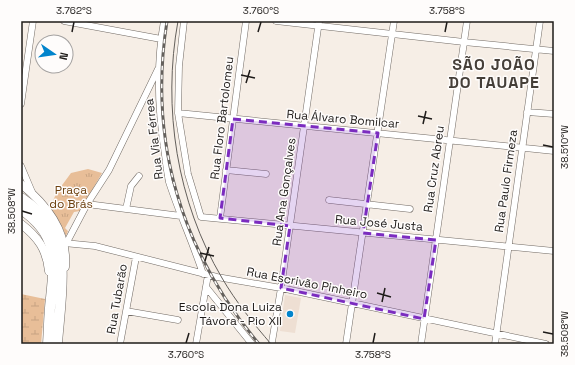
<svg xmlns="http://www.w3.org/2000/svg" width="575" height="365" viewBox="0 0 575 365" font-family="'Space Grotesk',sans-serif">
<defs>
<pattern id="grass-tufts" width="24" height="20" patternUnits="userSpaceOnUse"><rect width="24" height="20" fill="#e8be98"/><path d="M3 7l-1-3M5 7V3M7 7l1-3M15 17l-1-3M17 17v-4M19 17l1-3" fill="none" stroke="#c7a382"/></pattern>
<pattern id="wetland-marsh" width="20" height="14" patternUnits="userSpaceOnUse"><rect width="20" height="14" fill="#e8be98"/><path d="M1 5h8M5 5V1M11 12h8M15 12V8" fill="none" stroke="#c7a382"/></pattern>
</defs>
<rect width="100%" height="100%" fill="#f6eee6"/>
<path fill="#eedfd3" d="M 285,295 L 301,298 L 295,333 L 280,331 Z"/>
<path fill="url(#grass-tufts)" d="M 88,169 L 102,173 L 80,211 L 74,212 L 65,228 L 68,231 L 66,236 L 59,221 L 50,207 L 57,192 L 71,173 Z"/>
<path fill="url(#wetland-marsh)" d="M 21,294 L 45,299 L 41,344 L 21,344 Z"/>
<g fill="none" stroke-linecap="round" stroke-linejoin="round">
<g stroke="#716a64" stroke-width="7">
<path id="minor" d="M 64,21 L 161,39
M 164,21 C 156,65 158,111 165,155 C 166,164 167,173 169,182 C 179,213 193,243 203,274
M 184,21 L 179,66 L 178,113 L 188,174 L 201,217 L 554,251
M 276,21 L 464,42 L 554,51
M 21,104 L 33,21
M 527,112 L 554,114
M 178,113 L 554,151
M 21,166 L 32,192
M 226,170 L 266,174
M 329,200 L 410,209
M 87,204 L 181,216
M 126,209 L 131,186 L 139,176
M 220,218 L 246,21
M 67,242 L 87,204 L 109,170 L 158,69
M 64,243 L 95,246 L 217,277 L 281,288 L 546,344
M 206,287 L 252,344
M 126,311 L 178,320
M 272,342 L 281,288 L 319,21
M 120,344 L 136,257
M 196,344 L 208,275
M 346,344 L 394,21
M 421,344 L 467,21
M 495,344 L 540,21"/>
</g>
<g stroke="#716a64" stroke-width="9">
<path id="major" d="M 21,184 C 47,205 68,232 65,267
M 21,224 C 38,237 47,250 49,271"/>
</g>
<g stroke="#716a64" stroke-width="11">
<path id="highway" d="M 21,198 C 33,206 45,216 52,228 C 69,255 59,312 57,344
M 21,209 C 58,234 55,259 51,298 C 49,313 49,329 48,344"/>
</g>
<use href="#minor" stroke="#fff" stroke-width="6"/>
<use href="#major" stroke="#fff" stroke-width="8"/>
<use href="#highway" stroke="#fff" stroke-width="10"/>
<path stroke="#64605c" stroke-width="1" d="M 178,21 C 162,108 177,202 222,278 C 236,302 253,323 271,344"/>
<g stroke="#64605c" stroke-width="3">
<path id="rail" d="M 167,21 C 148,141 181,251 259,344"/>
</g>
<use href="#rail" stroke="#fefcfb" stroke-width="1.5" stroke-dasharray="4.5" stroke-linecap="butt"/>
</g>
<path fill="#7b2cbf" fill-opacity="0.2" stroke="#7b2cbf" stroke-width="3" stroke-dasharray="8 5" stroke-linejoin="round" d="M 233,119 L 378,133 L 363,233 L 436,240 L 424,319 L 281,288 L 290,226 L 220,218 Z"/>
<path fill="none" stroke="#1e1b19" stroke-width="1.5" d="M 72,32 L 74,22M 258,32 L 261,22M 445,32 L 447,22M 241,75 L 255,78M 246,83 L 250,70M 418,116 L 432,119M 423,124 L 426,111M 543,145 L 553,147M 22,211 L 32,214M 200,253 L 214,256M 205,261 L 209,247M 377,293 L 391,297M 382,302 L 385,288M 543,332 L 553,334M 186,343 L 189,333M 373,343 L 375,333"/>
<circle fill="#0184cc" stroke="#fefcfb" stroke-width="1.5" cx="290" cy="314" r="4"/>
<g text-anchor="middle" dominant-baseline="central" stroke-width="3" stroke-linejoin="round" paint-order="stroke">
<g font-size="12" fill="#1e1b19" stroke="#fefcfb">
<text transform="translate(222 118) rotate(-83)">Rua Floro Bartolomeu</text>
<text transform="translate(343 119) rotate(5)">Rua Álvaro Bomilcar</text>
<text transform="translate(154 139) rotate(-97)">Rua Via Férrea</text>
<text transform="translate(434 169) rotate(-82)">Rua Cruz Abreu</text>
<text transform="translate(506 181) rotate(-82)">Rua Paulo Firmeza</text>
<text transform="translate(284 192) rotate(-82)">Rua Ana Gonçalves</text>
<text transform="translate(379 223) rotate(5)">Rua José Justa</text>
<text transform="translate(307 283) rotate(11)">Rua Escrivão Pinheiro</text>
<text transform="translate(117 299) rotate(-80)">Rua Tubarão</text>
</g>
<g font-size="12" fill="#6d4110" stroke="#fefcfb">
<text x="71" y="190">Praça<tspan x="71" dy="14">do Brás</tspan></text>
</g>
<g font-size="12" fill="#1e1b19" stroke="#fefcfb" text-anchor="end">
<text x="282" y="307">Escola Dona Luiza<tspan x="282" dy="14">Távora - Pio XII</tspan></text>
</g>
<g font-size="16" font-weight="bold" letter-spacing="1" fill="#453f39" stroke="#fefcfb">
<text x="494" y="64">SÃO JOÃO<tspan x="494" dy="18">DO TAUAPE</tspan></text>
</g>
</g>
<rect width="575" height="365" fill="none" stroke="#fefcfb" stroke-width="44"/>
<g transform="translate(54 54) rotate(103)"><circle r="19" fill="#fefcfb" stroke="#a4a2a1"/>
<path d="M0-3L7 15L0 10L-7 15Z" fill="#0184cc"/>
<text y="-6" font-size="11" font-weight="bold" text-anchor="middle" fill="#1e1b19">N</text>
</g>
<rect x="22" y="22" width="531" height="321" fill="none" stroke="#1e1b19" stroke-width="1.5"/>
<g font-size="10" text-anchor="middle" fill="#1e1b19">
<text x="74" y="14">3.762°S</text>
<text x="261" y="14">3.760°S</text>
<text x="447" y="14">3.758°S</text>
<text transform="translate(564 147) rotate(-90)" y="4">38.510°W</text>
<text transform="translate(11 211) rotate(-90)" y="4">38.508°W</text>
<text transform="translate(564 334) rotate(-90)" y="4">38.508°W</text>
<text x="186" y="358">3.760°S</text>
<text x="373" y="358">3.758°S</text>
</g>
</svg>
